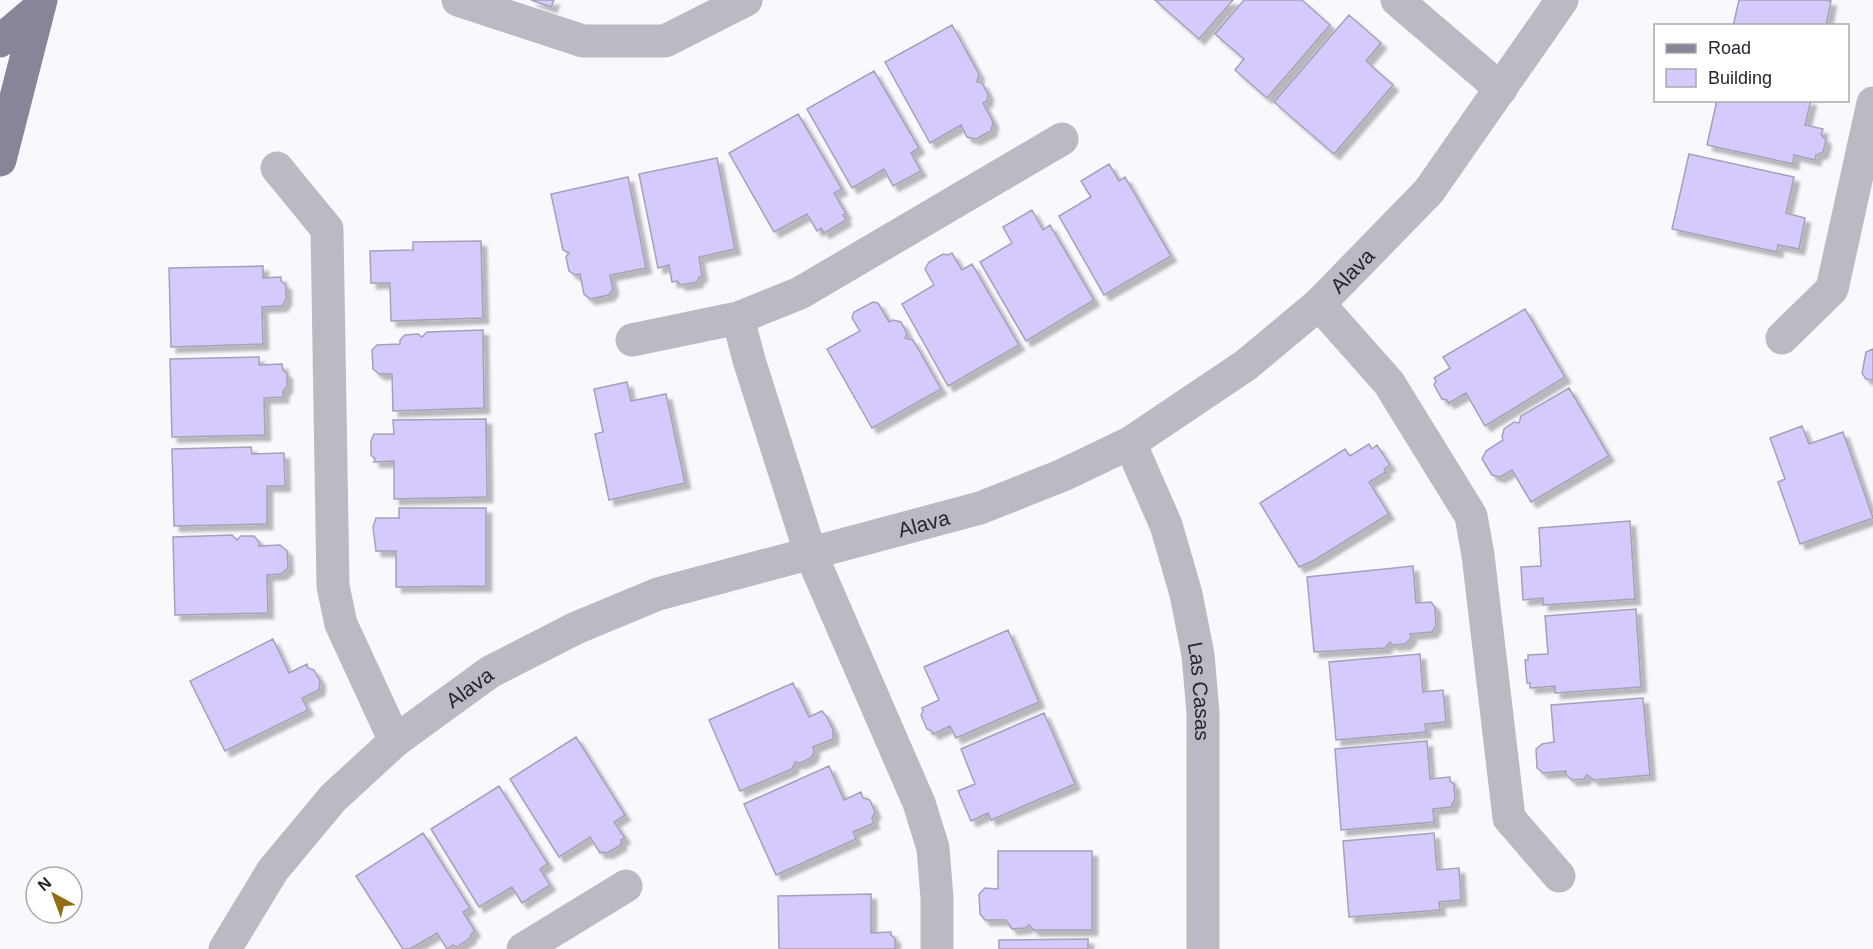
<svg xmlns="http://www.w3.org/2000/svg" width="1873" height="949" viewBox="0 0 1873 949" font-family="Helvetica,sans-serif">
<defs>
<filter id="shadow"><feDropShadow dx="5.5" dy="5.5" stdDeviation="1.5" flood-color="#0004"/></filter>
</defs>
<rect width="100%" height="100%" fill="#f9f8fd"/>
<path fill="#d6c9fc" stroke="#a6a0b8" stroke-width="1.5" filter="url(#shadow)" d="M 531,0 L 554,0 L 551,7 Z
M 1155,0 L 1233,0 L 1199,39 Z
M 1244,0 L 1302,0 L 1330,25 L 1267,98 L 1235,70 L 1244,59 L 1215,34 Z
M 1739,0 L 1824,0 L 1831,1 L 1826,26 L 1733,26 Z
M 1349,15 L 1381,43 L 1366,61 L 1393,85 L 1334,154 L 1274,102 Z
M 952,25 L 979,74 L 977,82 L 982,83 L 988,94 L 987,101 L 983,103 L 993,122 L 991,131 L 976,139 L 967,137 L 961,125 L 930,143 L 885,62 Z
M 874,71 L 919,148 L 911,153 L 921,171 L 893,186 L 884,169 L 852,188 L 807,109 Z
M 1717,100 L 1811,100 L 1805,125 L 1823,129 L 1821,135 L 1826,140 L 1823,152 L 1816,155 L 1815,160 L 1794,155 L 1793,164 L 1707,145 Z
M 798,114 L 842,189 L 834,193 L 846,214 L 843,215 L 846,220 L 824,233 L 821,228 L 817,231 L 807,214 L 774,232 L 729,153 Z
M 1689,154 L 1794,177 L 1786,213 L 1805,218 L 1799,249 L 1778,245 L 1777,252 L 1672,229 Z
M 717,158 L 735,249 L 699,257 L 702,276 L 699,277 L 697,282 L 681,285 L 677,281 L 672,282 L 669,265 L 658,268 L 639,174 Z
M 1109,164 L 1119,181 L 1125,177 L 1171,256 L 1104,295 L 1059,216 L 1091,197 L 1081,181 Z
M 628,177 L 646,268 L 610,275 L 613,289 L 609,295 L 590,299 L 584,294 L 580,274 L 575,275 L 569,271 L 566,257 L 569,253 L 563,250 L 551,194 Z
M 1032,210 L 1043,230 L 1050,225 L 1094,300 L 1026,341 L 980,262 L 1012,243 L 1003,227 Z
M 481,241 L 483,318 L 391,321 L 390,283 L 371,283 L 370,251 L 413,250 L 413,242 Z
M 952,253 L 962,270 L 972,264 L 1019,345 L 948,386 L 902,304 L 934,285 L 925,269 L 929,262 L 943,254 L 948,255 Z
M 263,266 L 263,278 L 281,277 L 281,281 L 286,285 L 286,299 L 282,306 L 262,307 L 263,344 L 171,347 L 169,268 Z
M 873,302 L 878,303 L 889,322 L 893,320 L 901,322 L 907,334 L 905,338 L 913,340 L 941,389 L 872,428 L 827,349 L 860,331 L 852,318 L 854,312 Z
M 1525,309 L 1565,377 L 1485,426 L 1466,393 L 1449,403 L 1447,400 L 1442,399 L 1434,385 L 1436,381 L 1434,378 L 1450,368 L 1443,357 Z
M 483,330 L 484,408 L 393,411 L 392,374 L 379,374 L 373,369 L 372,350 L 377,345 L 400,344 L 400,340 L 405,335 L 418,334 L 422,337 L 427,332 Z
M 1873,349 L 1873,380 L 1866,379 L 1862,373 L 1866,352 Z
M 259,357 L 259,365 L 282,364 L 283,370 L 287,374 L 287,387 L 283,391 L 283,397 L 264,398 L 265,435 L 172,437 L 170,359 Z
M 627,382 L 631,401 L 666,394 L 685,483 L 609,500 L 595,434 L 603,432 L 594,389 Z
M 1569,388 L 1609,456 L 1531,502 L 1512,470 L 1500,477 L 1492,475 L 1482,459 L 1486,451 L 1503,440 L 1502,437 L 1504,429 L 1514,422 L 1519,423 L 1521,416 Z
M 486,419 L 487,497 L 394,499 L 394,461 L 374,462 L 375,459 L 371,455 L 371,441 L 374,434 L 394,434 L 393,420 Z
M 1802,426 L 1809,444 L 1843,432 L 1873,518 L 1800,544 L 1778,482 L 1785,479 L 1770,438 Z
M 1369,444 L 1372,449 L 1377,445 L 1390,465 L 1384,469 L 1386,472 L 1369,482 L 1389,514 L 1313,561 L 1299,567 L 1260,503 L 1345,449 L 1350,456 Z
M 251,447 L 252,454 L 284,453 L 285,486 L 267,486 L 267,524 L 174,526 L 172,449 Z
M 399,508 L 486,508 L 486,586 L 396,587 L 396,551 L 376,551 L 373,527 L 376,518 L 399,518 Z
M 1630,521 L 1635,599 L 1543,605 L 1543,598 L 1523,600 L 1521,567 L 1541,566 L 1539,528 Z
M 232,535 L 237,540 L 241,536 L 254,536 L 259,542 L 259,546 L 280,545 L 287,551 L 288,568 L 281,574 L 267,575 L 268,613 L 175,615 L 173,537 Z
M 1413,566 L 1416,603 L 1431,602 L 1435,607 L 1436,626 L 1432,632 L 1410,634 L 1411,638 L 1405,644 L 1393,645 L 1390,642 L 1385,648 L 1314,652 L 1307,577 Z
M 1636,609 L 1641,687 L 1555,693 L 1555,686 L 1530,688 L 1530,683 L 1527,683 L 1525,660 L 1528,660 L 1528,655 L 1548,654 L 1545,616 Z
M 1008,630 L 1039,702 L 956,738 L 950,726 L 933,734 L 932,731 L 927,729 L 921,715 L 923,711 L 922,708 L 939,700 L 924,667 Z
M 273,639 L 289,673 L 307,664 L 308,668 L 314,670 L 320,681 L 319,690 L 302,698 L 308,710 L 225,751 L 190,681 Z
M 1420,654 L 1423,692 L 1443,690 L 1446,722 L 1425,724 L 1426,732 L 1336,740 L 1329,662 Z
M 793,683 L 809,717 L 822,711 L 827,717 L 833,730 L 833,739 L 813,747 L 814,752 L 811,758 L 800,763 L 795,762 L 792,769 L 740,791 L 709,720 Z
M 1643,698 L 1650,775 L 1594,780 L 1587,775 L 1584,779 L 1572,780 L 1566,775 L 1566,771 L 1543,773 L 1537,768 L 1536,749 L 1542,744 L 1554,742 L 1551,705 Z
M 1044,713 L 1075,784 L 991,820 L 988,813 L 971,821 L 958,791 L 975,784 L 961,749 Z
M 576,737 L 625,815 L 614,822 L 625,838 L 621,840 L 621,845 L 607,853 L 603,852 L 600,853 L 590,837 L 559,857 L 510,779 Z
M 1427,741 L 1430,779 L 1450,777 L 1450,781 L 1454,784 L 1455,800 L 1452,804 L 1452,807 L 1433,809 L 1434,822 L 1341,830 L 1335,749 Z
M 829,766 L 844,800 L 861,792 L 863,798 L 870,800 L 875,812 L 872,818 L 874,823 L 853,832 L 856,839 L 776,875 L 744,804 Z
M 499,786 L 548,864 L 540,869 L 550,885 L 522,903 L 512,887 L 479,907 L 431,829 Z
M 423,833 L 470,908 L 463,912 L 475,931 L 471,934 L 470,938 L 457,947 L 453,945 L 447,949 L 437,933 L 410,949 L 403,949 L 356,876 Z
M 1434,833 L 1437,870 L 1459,868 L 1461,900 L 1439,902 L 1440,910 L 1349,917 L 1343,841 Z
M 998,851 L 1092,851 L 1092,930 L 1034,930 L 1029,925 L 1025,928 L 1012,929 L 1006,920 L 985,920 L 980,914 L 979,894 L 985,888 L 998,889 Z
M 871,894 L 871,933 L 891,932 L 891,935 L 895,938 L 895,949 L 779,949 L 778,896 Z
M 1088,939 L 1088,949 L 999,949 L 999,940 Z"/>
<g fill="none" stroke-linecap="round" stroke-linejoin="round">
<g stroke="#bcb9c5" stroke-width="33">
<path d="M 458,0 L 583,41 L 665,41 L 746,0"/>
<path d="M 1397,0 L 1501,89"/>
<path d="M 277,168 L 327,229 L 333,586 L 341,624 L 395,741"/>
<path d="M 1319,304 L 1389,383 L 1471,516 L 1478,555 L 1509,818 L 1559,876"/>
<path d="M 738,318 L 749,360 L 810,552 L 919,803 L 933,848 L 937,898 L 937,949"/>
<path d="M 1782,338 L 1832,289 L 1873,103"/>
<path d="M 632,340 L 738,318 L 800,293 L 1062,139"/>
<path id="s1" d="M 1130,443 L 1166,525 L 1186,594 L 1198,655 L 1203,713 L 1203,949"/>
<path id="s2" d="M 225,949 L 273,870 L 333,798 L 395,741 L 490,672 L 576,628 L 658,594 L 980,508 L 1063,475 L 1130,443 L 1246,365 L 1319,304 L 1429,191 L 1562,0"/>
<path d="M 523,949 L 626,886"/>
</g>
<path stroke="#898498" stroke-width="33" d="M 0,41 L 38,9
M 0,160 L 41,0"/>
</g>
<g text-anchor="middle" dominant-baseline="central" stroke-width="4.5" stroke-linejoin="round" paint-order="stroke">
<g font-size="21" fill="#27252e" stroke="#fff">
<text stroke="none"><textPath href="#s2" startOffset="1352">Alava</textPath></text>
<text stroke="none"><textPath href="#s2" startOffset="848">Alava</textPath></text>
<text stroke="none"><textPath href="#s2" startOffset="362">Alava</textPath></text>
<text stroke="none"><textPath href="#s1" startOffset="260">Las Casas</textPath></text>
</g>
</g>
<rect x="1654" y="24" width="195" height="78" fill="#ffffff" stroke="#a9a8ab" stroke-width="1.5"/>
<rect x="1666" y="44" width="30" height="9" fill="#898498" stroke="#a9a8ab" stroke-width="1.5"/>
<text x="1708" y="54" font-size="18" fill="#27252e">Road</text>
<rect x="1666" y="69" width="30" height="18" fill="#d6c9fc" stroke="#a9a8ab" stroke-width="1.5"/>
<text x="1708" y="84" font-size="18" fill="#27252e">Building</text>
<g transform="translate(54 895) rotate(319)"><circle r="28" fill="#ffffff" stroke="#a9a8ab" stroke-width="1.5"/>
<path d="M0-4.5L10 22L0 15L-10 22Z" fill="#906f14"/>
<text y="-9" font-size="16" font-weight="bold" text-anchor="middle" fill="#27252e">N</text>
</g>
</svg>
